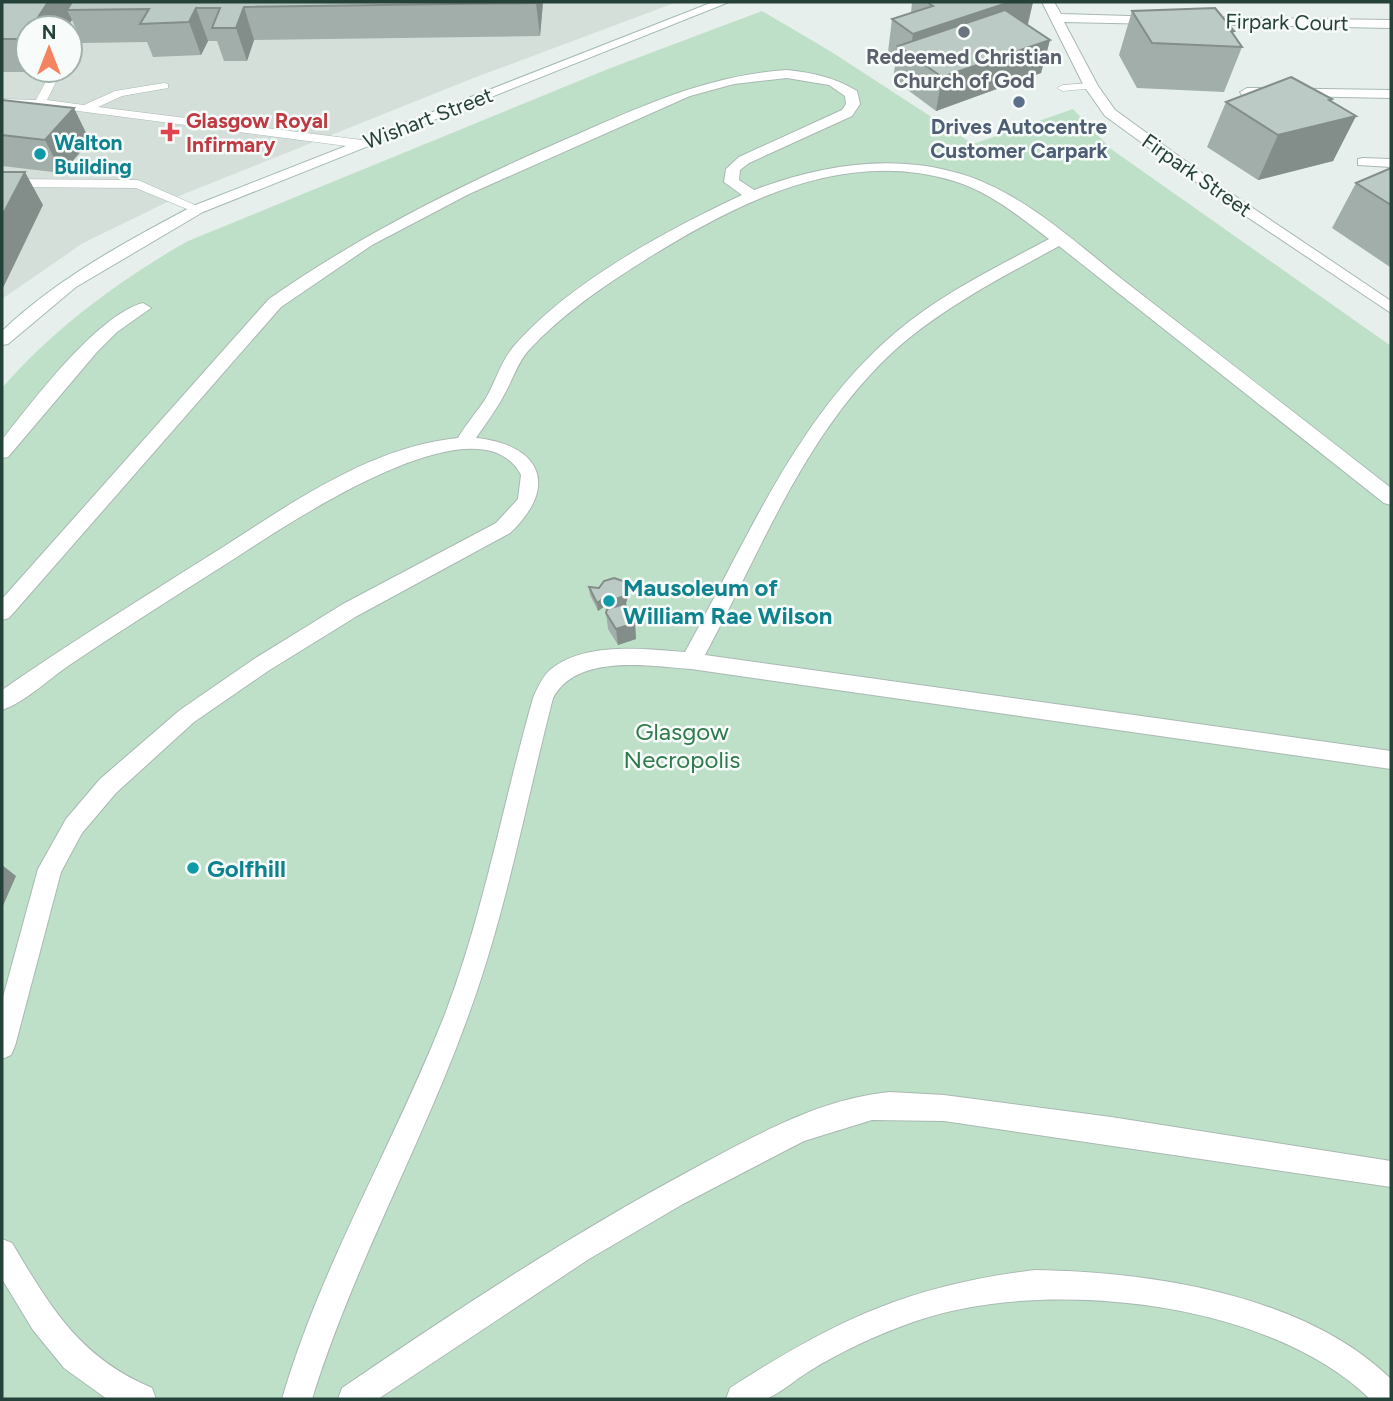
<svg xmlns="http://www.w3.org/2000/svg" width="1393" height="1401" viewBox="0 0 1393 1401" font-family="Figtree,sans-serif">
<rect width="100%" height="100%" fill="#e6efeb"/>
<path fill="#d4dfda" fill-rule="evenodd" d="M 2,2 L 677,2 L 471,79 L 184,194 L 83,243 L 2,299 ZM 28,28 L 70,28 L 70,70 L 28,70 Z"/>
<path fill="#bfe0c8" d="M 762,11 L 830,51 L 973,144 L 1073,109 L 1111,149 L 1391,346 L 1391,1399 L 2,1399 L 2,388 C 53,329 121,279 188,241 L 608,69 Z"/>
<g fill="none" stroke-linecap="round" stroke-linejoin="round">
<g stroke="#a8b8b2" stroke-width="1">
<path id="lane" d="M 88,2 L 98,2 L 75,45 L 70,48 L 70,35 Z
M 52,70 L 62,70 L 47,100 L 84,105 L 115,91 L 164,83 L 168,84 L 168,88 L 122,96 L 98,107 L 362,140 L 368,144 L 362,148 L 40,106 L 2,105 L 2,99 L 36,100 Z
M 1091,83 L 1097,86 L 1095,88 L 1063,91 L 1057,88 L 1063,85 Z
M 2,179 L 138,180 L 204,209 L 194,212 L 136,188 L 2,187 Z"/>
</g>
<g stroke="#a8b8b2" stroke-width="2">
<path id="street" d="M 1042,2 L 1054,2 L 1061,14 L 1162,17 L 1164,20 L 1158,24 L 1064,22 L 1098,86 L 1115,110 L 1220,186 L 1391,301 L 1391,313 L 1210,192 L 1105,116 L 1084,86 Z
M 1197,17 L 1391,20 L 1391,28 L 1193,24 L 1191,21 Z
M 787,70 C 813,73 834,77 857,91 L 860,104 L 852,116 L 749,163 L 740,170 L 739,180 L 754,190 C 821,165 892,153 961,174 C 1025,193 1080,247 1132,287 C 1219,354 1305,421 1391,488 L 1391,505 L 1384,503 L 1059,246 C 1008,274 955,301 909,338 C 810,419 764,545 705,655 L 1391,751 L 1391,769 L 691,669 C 649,666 577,653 553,698 C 526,802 507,909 470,1011 C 423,1143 354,1264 312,1399 L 282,1399 C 321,1265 394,1144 445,1014 C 484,912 503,803 533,698 C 537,689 542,677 550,670 C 584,641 645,649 685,652 C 747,541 796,417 895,333 C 940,294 997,267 1049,239 C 1020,217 990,192 954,181 C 844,147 736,203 645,260 C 603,286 561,315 528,351 C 517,364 513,379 505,393 C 497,409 486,423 476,438 C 542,445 559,487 510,533 L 357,616 L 268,671 L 194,722 L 116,793 L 82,833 L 61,872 L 15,1046 L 11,1055 L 2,1059 L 2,1001 L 38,869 L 66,819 L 100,779 L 180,710 L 254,659 L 343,604 L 496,523 L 518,499 L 521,475 C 476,389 265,540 215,571 C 166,602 117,633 68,666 C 48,680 25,702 2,710 L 2,690 C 68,644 136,602 204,559 C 281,511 365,447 458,438 C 466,424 477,412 486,398 C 496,381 501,361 514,346 C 570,282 665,231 742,195 L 724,182 L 726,169 L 739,157 L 842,110 L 846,104 L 845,96 L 829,85 L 787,78 L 734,84 L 690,96 L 469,194 L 372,245 L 281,307 L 9,618 L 2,620 L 2,599 L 269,299 C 362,234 461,185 564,140 C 638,108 706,75 787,70 Z
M 1247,88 L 1391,90 L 1391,98 L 1242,95 L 1240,92 Z
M 1363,158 L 1391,159 L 1391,167 L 1358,165 L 1358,159 Z
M 143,303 L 151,308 L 117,332 L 97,352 L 8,457 L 2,458 L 2,440 C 32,402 97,315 143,303 Z
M 890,1092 L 944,1095 L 1111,1117 L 1391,1161 L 1391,1187 L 944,1121 L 872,1120 L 804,1141 L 683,1204 L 589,1259 L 378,1399 L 338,1399 L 342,1388 C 456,1310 572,1234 693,1169 C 755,1136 818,1099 890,1092 Z
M 2,1239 L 12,1243 C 51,1308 79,1357 152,1388 L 156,1399 L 107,1399 L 64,1368 L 33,1330 L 2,1279 Z
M 1035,1270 C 1151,1272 1304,1294 1391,1379 L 1391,1399 L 1370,1399 C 1269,1300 1042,1276 913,1322 C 877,1335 841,1351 808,1372 C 795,1380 782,1392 768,1398 C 758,1401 738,1399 726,1399 L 730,1388 C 835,1320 910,1285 1035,1270 Z"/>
</g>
<g stroke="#a4bbb3" stroke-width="2">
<path id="secondary" d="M 713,2 L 729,2 L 203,212 L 76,287 L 8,344 L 2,345 L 2,331 C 58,278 125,242 193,206 Z"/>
</g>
<use href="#lane" fill="#fff" fill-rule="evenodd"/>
<use href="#street" fill="#fff" fill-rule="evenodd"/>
<use href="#secondary" fill="#fff" fill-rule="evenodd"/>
</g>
<path fill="#a1aea9" d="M 2,2 L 543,2 L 540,36 L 254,40 L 247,61 L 224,61 L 217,41 L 208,41 L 201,55 L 153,57 L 147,42 L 82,43 L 72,20 L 28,28 L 28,70 L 41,70 L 40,72 L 2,72 Z
M 912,2 L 1033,2 L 1028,25 L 1050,40 L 1041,73 L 936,111 L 893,79 L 896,59 L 888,52 L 892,19 L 911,13 Z
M 1132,11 L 1234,31 L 1233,34 L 1242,47 L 1224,92 L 1137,88 L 1119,55 Z
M 1332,99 L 1331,101 L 1356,116 L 1333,161 L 1258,180 L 1207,147 L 1226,102 Z
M 2,100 L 90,141 L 62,173 L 2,166 Z
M 1391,168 L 1391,266 L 1390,267 L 1332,228 L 1356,183 Z
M 589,587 L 599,588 L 628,596 L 625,604 L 635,623 L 636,639 L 618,645 L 608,629 L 606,613 L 612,608 L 605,606 L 598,611 L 590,595 Z"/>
<path fill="#838d89" d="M 48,2 L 84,2 L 67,10 L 72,20 L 67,28 L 31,28 Z
M 536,2 L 543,2 L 540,36 L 536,3 Z
M 1010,2 L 1033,2 L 1027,26 L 910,54 L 913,34 Z
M 244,7 L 254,40 L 247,61 L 236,28 Z
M 196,8 L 208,41 L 201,55 L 189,22 Z
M 28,32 L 28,47 L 24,39 Z
M 1050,40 L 1041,73 L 936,111 L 942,77 Z
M 1332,99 L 1319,125 L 1356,116 L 1333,161 L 1258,180 L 1278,135 Z
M 74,108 L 90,141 L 62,173 L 45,140 Z
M 25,172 L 43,205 L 2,290 L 2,216 Z
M 627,588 L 628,596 L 626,604 L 613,609 L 612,600 Z
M 604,598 L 605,606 L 598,611 L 597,603 Z
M 635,623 L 636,639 L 618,645 L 616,629 Z
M 2,865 L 16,876 L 2,908 Z"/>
<path fill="#bbcac4" stroke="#838d89" stroke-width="2" d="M 2,2 L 48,2 L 31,28 L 28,28 L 28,32 L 24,39 L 2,39 Z
M 72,2 L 536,2 L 536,3 L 244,7 L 236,28 L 212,28 L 220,8 L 196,8 L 189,22 L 140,24 L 149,9 L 67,10 Z
M 927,2 L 1010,2 L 913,34 L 892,19 L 933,6 Z
M 1215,8 L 1234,31 L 1231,31 L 1242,47 L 1152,43 L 1132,11 Z
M 1005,10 L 1050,40 L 942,77 L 898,46 Z
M 1291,77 L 1332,99 L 1329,100 L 1356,116 L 1278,135 L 1226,102 Z
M 2,100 L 74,108 L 45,140 L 2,135 Z
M 1391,168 L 1391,205 L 1356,183 Z
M 2,172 L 25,172 L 2,216 Z
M 614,578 L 623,581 L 627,588 L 625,596 L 612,600 L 604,598 L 597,603 L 589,587 L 599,588 L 604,581 Z
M 625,604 L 635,623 L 616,629 L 606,613 L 607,609 Z"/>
<circle fill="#6b7280" stroke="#f7fbf9" stroke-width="2.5" cx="964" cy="32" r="7"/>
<circle fill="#5c6f8a" stroke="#f7fbf9" stroke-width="2.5" cx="1019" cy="102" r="7"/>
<path fill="#e0444e" stroke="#f7fbf9" stroke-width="2.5" d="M166.5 121.5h7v7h7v7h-7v7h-7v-7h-7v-7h7z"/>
<g fill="#0f9aa8" stroke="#f7fbf9" stroke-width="2.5">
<circle cx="40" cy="154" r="7"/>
<circle cx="609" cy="601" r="7"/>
<circle cx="193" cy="868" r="7"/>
</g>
<g text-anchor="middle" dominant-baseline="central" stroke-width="5" stroke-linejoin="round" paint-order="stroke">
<g font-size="21" fill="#24423a" stroke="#f7fbf9">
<text transform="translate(1287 22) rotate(1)">Firpark Court</text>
<text transform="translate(428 118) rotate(-21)">Wishart Street</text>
<text transform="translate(1197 175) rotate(35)">Firpark Street</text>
</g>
<g font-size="21" font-weight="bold" fill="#5b616d" stroke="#f7fbf9">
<text x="964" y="56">Redeemed Christian<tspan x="964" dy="24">Church of God</tspan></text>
</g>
<g font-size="21" font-weight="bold" fill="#be3a42" stroke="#f7fbf9" text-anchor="start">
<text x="186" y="120">Glasgow Royal<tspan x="186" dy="24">Infirmary</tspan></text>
</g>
<g font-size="21" font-weight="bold" fill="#4e5e75" stroke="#f7fbf9">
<text x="1019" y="126">Drives Autocentre<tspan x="1019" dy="24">Customer Carpark</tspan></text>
</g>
<g font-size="21" font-weight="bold" fill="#0d838f" stroke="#f7fbf9" text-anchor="start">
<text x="54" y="142">Walton<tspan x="54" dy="24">Building</tspan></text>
</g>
<g font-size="24" font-weight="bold" fill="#0d838f" stroke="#f7fbf9" text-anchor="start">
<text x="623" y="587">Mausoleum of<tspan x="623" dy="28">William Rae Wilson</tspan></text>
<text x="207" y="868">Golfhill</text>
</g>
<g font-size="24" fill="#2d7a4b" stroke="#f7fbf9">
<text x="682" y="731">Glasgow<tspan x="682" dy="28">Necropolis</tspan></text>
</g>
</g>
<rect width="1393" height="1401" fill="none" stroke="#24423a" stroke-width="7"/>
<g transform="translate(49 49)"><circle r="33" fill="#f7fbf9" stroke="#a3b1ad" stroke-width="2"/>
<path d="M0-5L12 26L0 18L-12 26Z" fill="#f4845f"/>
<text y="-10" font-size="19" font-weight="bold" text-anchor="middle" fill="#24423a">N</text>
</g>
</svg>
